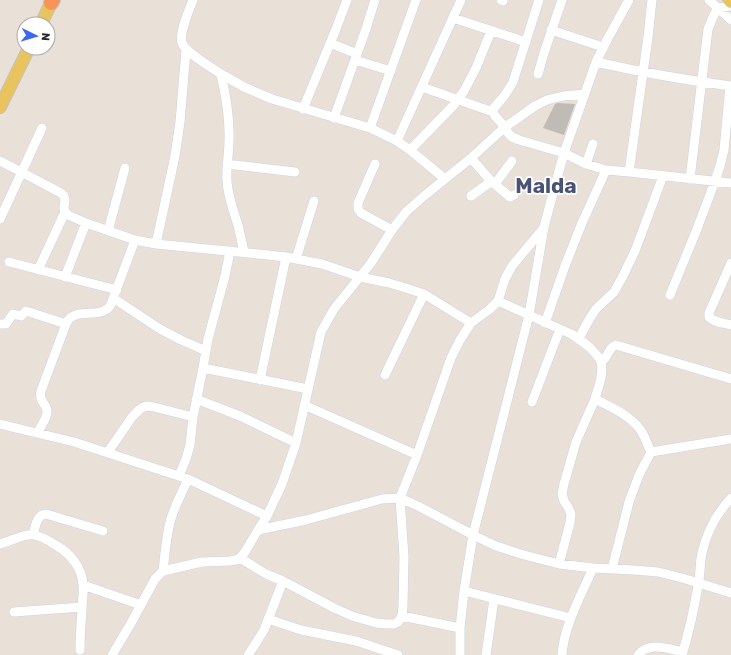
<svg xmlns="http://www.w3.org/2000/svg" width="731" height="655" viewBox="0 0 731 655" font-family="Rubik,sans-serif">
<rect width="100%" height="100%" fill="#e9e1d8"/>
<path fill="#c1bbb5" d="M 558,103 L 575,104 L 564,135 L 543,128 L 555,104 Z"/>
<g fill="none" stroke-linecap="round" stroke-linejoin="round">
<g stroke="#ced2e0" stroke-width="10">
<path id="minor" d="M 193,0 C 189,10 179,33 182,43 C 185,52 212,68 221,74 C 226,96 230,118 229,141 C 229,154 226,167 227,181 C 228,196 233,210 238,225 C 240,234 242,243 244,252
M 501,0 L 503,1
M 539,0 L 513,82 L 505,95 L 494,108 L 493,112 L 495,116 L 505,127 L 508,133 L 512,137 L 519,140 L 564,153 L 586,164 L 606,170 L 629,172
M 652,0 L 648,37 L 629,172 L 731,183
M 709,0 L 731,20
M 453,18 L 526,42
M 551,30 L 603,47
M 330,43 L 357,54
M 355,60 L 391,71
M 596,62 C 640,72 685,80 731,86
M 221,74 L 244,87 L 272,99 L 370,128 L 397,141
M 538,74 L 544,53 L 562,0
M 422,87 L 493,112
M 303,109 L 336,29 L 347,0
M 334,118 L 366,29 L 375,0
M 370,128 L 416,0
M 410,150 L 453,106 L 464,91 L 476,68 L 491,31
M 471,158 L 490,180 L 489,183 L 471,196
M 0,161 L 61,193 L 64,196 L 65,200 L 64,208 L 65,212 L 68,215 L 86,223 L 135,240 L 156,244 L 268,255 L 286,257 L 322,264 L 360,277 L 389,283 L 409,289 L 424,294 L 471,323
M 227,164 L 295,172
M 375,164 L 358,203 L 358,209 L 361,213 L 392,230
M 586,164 L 593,144
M 445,179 L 410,150 L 397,141 L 461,0
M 690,179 L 708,29 L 713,17 L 718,8 L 731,6
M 490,180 L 510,197 L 514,195
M 495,184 L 512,161
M 0,219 L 42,128
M 108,231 L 125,168
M 156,244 L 175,156 L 180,122 L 186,50
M 296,259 L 314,201
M 9,262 L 117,290
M 731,263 L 709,313 L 709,317 C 715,323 724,323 731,325
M 38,270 L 65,212
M 65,277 L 86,223
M 670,295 L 697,229 L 715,181 L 720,166 L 724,150 L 730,86
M 113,298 L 160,329 L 181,340 L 206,351
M 498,301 L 505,279 L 512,266 L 543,229
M 545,323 L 565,266 L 582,223 L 606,170
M 0,324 L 6,324 L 13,314 L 21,316 L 26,311 L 66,324
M 579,338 L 590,318 L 596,309 L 614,292 L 622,278 L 635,251 L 663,176
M 601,362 C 609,357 608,347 616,345 L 731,379
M 203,368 L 308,389
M 385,375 L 424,294
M 260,380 L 286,257
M 196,399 L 240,416 L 296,443
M 532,402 L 560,329
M 304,405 L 417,455
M 0,424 L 74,442 L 188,479 L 267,516
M 38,432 C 41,426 48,417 47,410 C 45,402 39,402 41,391 L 66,324 C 66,324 69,319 69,319 C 80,309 97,317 107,309 C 109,308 110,306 111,304 L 135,240
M 108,452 L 132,417 L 140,409 L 146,406 L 154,407 L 193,417
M 179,476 L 186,459 L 190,445 L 193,417 L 203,368 L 208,339 L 225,276 L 230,251
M 258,530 L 267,516 L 282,484 L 296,443 L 321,332 L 334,309 L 371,263 L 392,230 L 406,212 L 424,196 L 471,158 L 505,127 L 535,106 L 547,100 L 563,96 L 584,94
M 33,534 C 36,526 36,515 46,514 L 103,531
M 0,544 C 28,535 30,528 57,546 C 71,554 82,568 83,585 C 84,593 82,602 82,610 C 81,623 80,636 80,650
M 240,558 L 266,574 L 283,581 L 334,608 L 352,616 L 376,623 L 387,624 L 394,624 L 398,622 L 402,616 L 460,628 L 464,591 L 473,535 L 529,315 L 544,227 L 556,182 L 564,153 L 596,62 L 608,38 L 629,0
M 559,564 L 570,523 L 571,514 L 568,507 L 564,501 L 562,494 L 564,484 L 576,442 L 595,399
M 612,569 L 629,502 L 639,475 L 651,452 L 731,439
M 163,571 C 165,554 166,538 170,522 C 174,507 182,493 188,479
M 83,585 L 141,605
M 464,591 L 571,618
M 14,612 L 82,607
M 402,616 L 403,606 L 404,557 L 400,498 L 417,455 L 451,358 L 460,340 L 471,323 L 490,309 L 498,301 L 571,334 C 578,338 583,342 589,347 C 593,351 599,356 601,362 C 604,374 598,388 595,399 C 612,408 633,416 643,434 C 646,440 648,446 651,452
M 268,619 L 301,630 L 356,641 L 398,655
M 112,655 L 130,625 L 155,579 L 163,571 L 202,562 L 230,561 L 236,560 L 240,558 L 245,552 L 258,530 L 306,520 L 382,499 L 400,498 L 418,506 L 473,535 L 496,546 L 524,555 L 559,564 L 593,568
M 248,655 L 256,643 L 264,630 L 283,581
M 460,655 L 460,628
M 486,655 L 494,599
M 562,655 C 564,625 581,596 593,568 L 634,570 L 658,572 L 682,578 L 731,593
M 638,655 C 649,641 669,649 683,652
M 682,655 C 689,632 694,609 698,586 C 700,577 700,567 701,558 C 705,536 716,514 731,498"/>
</g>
<g stroke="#c3c3c3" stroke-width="14">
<path id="major" d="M 729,0 L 731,2
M 41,24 L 51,3
M 0,107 L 29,48"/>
</g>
<g stroke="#c3c3c3" stroke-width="16">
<path id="highway" d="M 51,3 L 53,0"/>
</g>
<use href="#minor" stroke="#fff" stroke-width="9"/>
<use href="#major" stroke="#e9c35e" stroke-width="12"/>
<use href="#highway" stroke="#f69557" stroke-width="14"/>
</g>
<g text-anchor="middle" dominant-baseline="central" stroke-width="3.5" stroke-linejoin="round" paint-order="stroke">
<g font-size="21" font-weight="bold" fill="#4a5375" stroke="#fff">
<text x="546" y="185">Malda</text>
</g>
</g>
<g transform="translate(36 36) rotate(95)"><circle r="19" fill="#ffffff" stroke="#a9a9a9"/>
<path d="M0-3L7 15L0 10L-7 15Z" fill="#3e67f1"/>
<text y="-6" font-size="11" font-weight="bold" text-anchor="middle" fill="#272727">N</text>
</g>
</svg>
